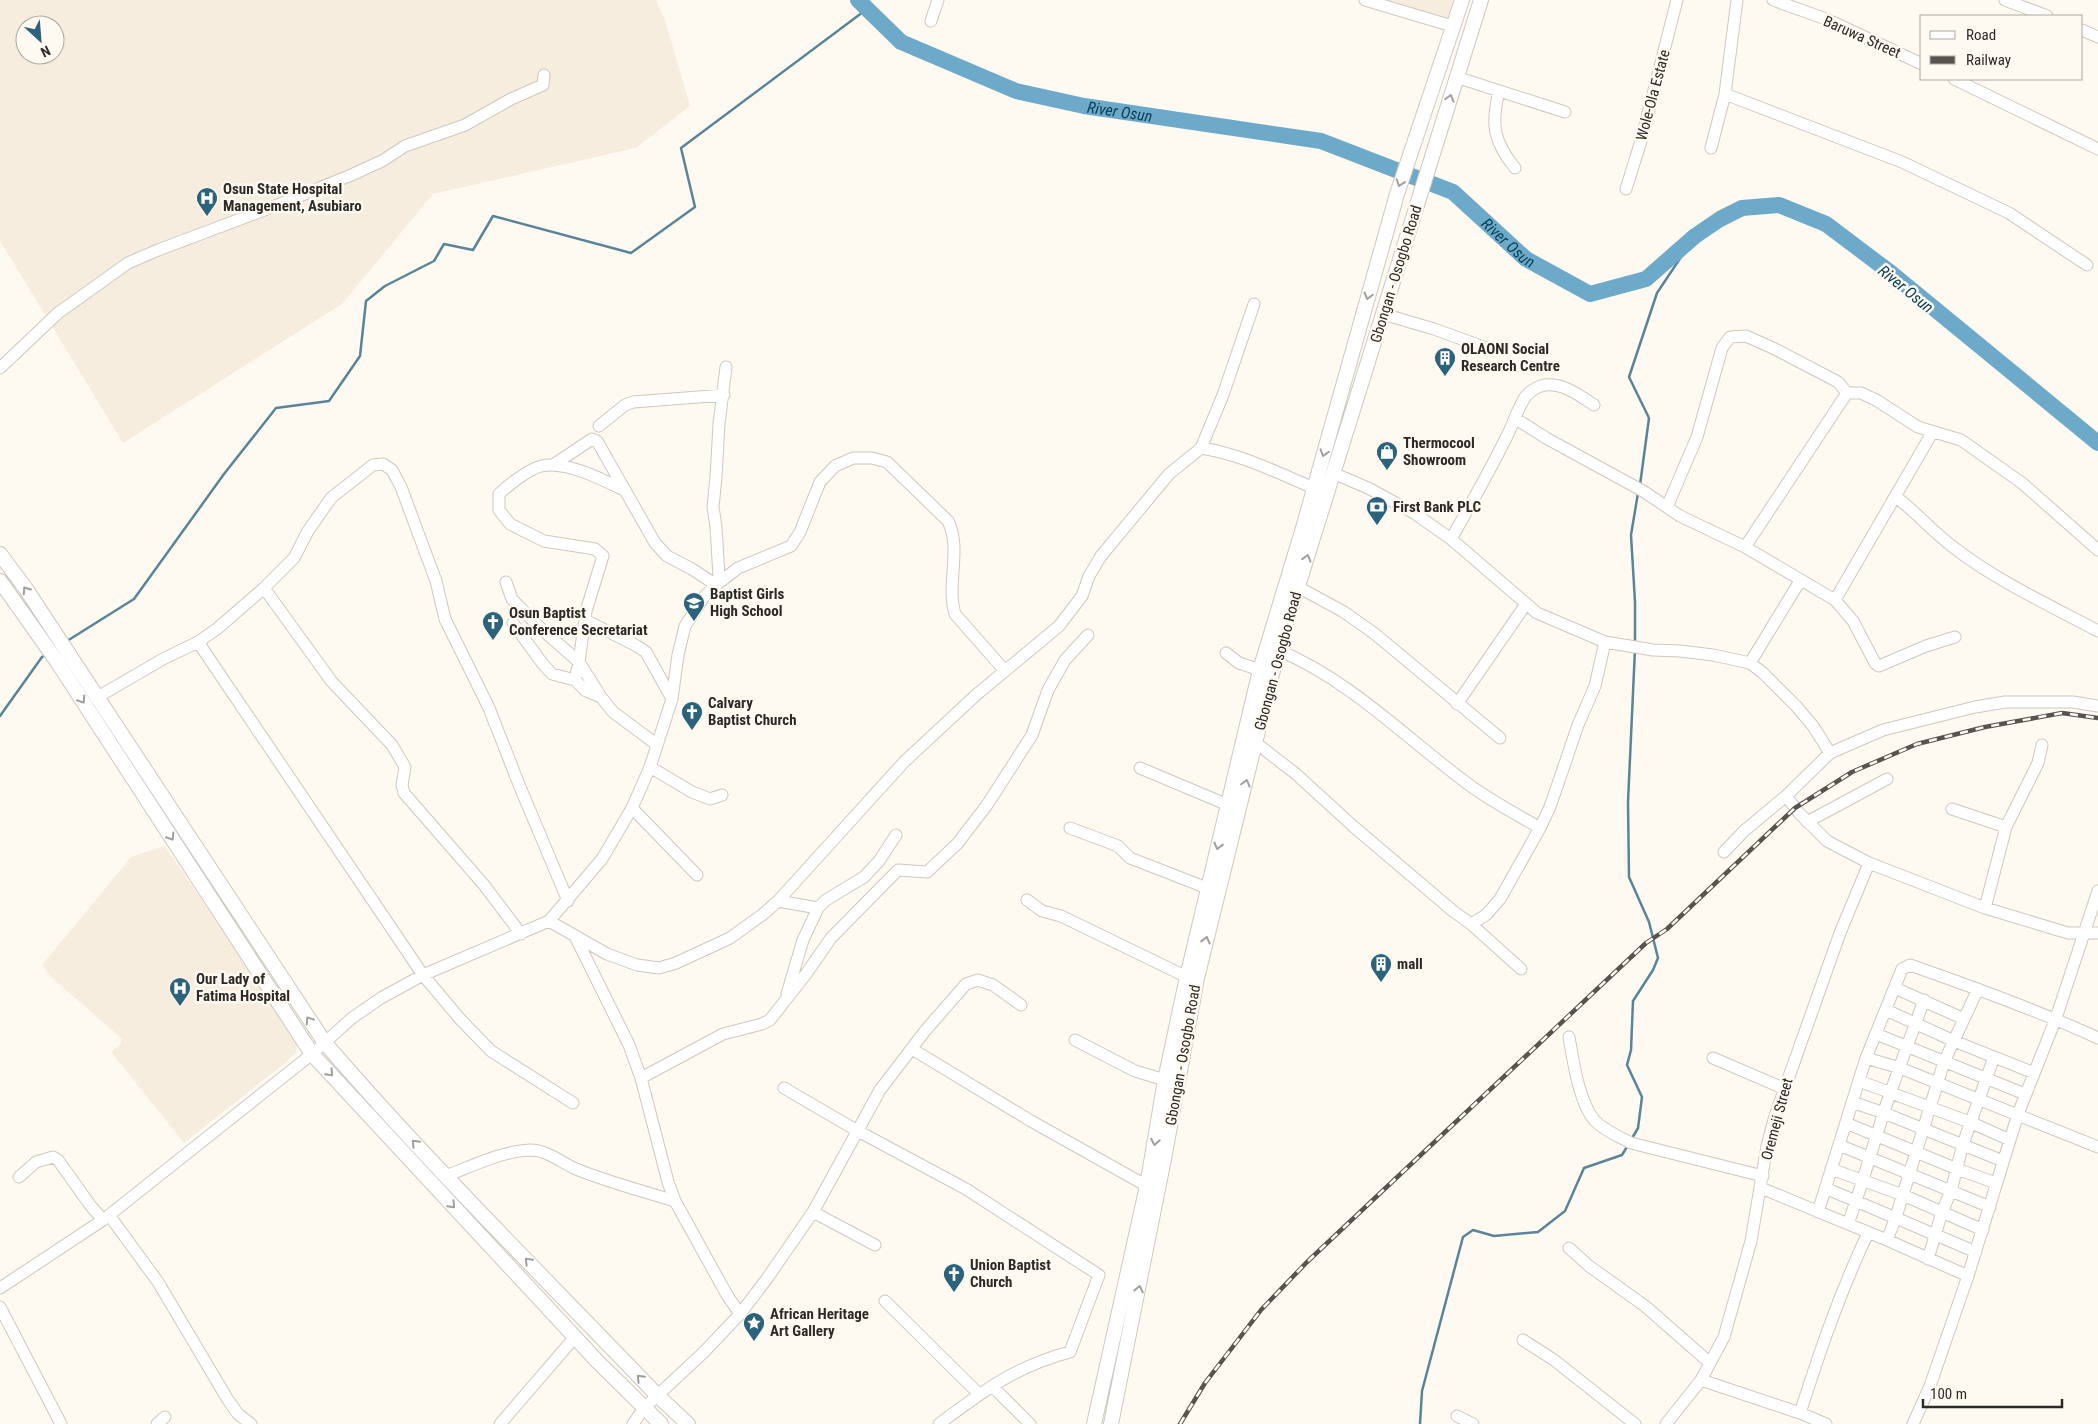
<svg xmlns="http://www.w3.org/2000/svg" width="2098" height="1424" viewBox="0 0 2098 1424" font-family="'Roboto Condensed',sans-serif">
<rect width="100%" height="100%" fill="#fffaf1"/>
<path fill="#f6edde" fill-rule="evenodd" d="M 0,0 L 656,0 L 665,20 L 690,106 L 636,148 L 433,194 L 342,304 L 123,443 L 0,241 ZM 25,25 L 55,25 L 55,55 L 25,55 Z
M 1374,0 L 1459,0 L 1451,23 Z
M 165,846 L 298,1042 L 296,1052 L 285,1063 L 184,1143 L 111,1052 L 120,1045 L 122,1039 L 50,976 L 42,965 L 131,857 Z"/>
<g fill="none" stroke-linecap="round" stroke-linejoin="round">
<path stroke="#5a8498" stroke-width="2.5" d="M 1640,485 L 1649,418 L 1629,377 L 1657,293 L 1695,236
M 67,641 L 134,599 L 224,474 L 276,408 L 329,401 L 360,356 L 366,301 L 385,286 L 434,261 L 444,244 L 473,250 L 493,216 L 631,253 L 695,207 L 681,148 L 867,9
M 1635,644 L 1635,602 L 1631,535 L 1638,493
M 0,716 L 42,657 L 47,654
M 1631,1140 L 1638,1128 L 1642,1097 L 1627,1065 L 1631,1050 L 1633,1001 L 1653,970 L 1658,958 L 1649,922 L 1629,877 L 1628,802 L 1635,649
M 1420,1424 L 1422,1391 L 1463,1237 L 1473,1230 L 1494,1236 L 1538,1232 L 1565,1211 L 1584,1168 L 1622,1155 L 1628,1145"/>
<path stroke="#6daac9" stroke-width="16" id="s1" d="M 858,0 L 901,42 L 1016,91 L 1084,106 L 1321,141 L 1453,192 L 1526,259 L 1590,294 L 1646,279 L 1695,236 L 1720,219 L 1742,208 L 1779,205 L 1826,224 L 1891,273 L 2098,443"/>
<g stroke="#cdc8c0" stroke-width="13">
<path id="minor" d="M 1365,0 L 1452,26
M 1773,0 L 1826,19 L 1922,64
M 2005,0 L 2047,16
M 931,21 L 938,0
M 2082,30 L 2098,37
M 1456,77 L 1565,112
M 1954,79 L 2098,149
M 1499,91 C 1491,124 1493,141 1515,168
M 1725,94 L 1902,162 L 2009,213 L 2087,265
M 1711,148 L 1725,94 L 1737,0
M 1626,189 L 1641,141 L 1677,0
M 1383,314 L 1434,329 L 1492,350
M 0,368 L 58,313 L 128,263 L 158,250 L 275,206 L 349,176 L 382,161 L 405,146 L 465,125 L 511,99 L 543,85 L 544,75
M 1847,393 L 1861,393 L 1876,400 L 1918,427 L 1961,440 L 2022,483 L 2098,550
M 1516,419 L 1546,438 L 1643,491 L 1680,516 L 1745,547 L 1835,600 L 1853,621 L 1875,663 L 1879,666 L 1926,646 L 1955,637
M 599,426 L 625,405 L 633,402 L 724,395
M 1201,448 L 1223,395 L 1254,304
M 553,465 L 592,439 L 597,441 L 655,543 L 667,556 L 692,569 L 716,585 L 738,568 L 791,546 L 800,532 L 820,482 L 835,466 L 853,458 L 872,458 L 887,462 L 948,521 C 962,549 946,584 955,614 L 1005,671
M 1333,473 L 1368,488 L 1414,513 L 1451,539 L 1537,613 L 1605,642 L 1653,650 L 1680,651 L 1713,655 L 1750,663 L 1763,673 L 1796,706 L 1813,726 L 1830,753
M 626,491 C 604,480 565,460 541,466 C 529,469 507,486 499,494 L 499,510 L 510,524 L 544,541 L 595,549 L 603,556 L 586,611 L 579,662 L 601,697 L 613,712 L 656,744
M 1896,497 C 1916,512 1933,532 1953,547 C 1997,581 2049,605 2098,631
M 1667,507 L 1697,437 L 1722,348 L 1730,337 L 1746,336 L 1775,349 L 1838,382 L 1847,393
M 1451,539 C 1470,506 1489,472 1506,438 C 1512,427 1519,405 1526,396 C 1530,391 1538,386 1545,385 C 1564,383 1580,396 1594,405
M 1745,547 L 1847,393
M 506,582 L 512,599 L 537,625 L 579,662 L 575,680
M 1298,587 L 1344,612 L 1375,634 L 1500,738
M 264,588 L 332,682 L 392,745 L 405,767 L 402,785 L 404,793 L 484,885 L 521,934
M 1835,600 L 1932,433
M 585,620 L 637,646 L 646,652 L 672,699
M 513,623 L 542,663 L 552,674 L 575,680 L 586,691 L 601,697
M 198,642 L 423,975 L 460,1019 L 491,1051 L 573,1103
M 1278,650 C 1350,680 1406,738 1468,784 C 1491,801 1516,814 1540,828
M 1226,653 L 1239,663 L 1260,670
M 1750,663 L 1800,581
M 96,698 L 163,659 L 198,642 L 218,628 L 264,588 L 294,558 L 308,531 L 331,498 L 373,465 L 383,464 L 392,470 L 401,487 L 436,581 L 445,619 L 489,708 L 520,787 L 568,901
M 1457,704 L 1526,604
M 1256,743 L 1296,774 L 1354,827 L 1453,911 L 1471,924 L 1521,969
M 650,767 L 692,792 L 710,799 L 722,795
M 1140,768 L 1228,805
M 1786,796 L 1799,813 L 1827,841 L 1869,863 L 1985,908 L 2068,933 L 2098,933
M 632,808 L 697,875
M 1952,809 L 2006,827
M 1807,822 L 1887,779
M 1070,828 L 1118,846 L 1130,858 L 1207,888
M 1724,852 L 1744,831 L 1786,796 L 1830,753 L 1883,730 L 1975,707 L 2005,702 L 2073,702 L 2098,706
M 1027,900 L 1042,911 L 1061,916 L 1187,977
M 778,901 L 818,908
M 1985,908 L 2006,827 L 2038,763 L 2042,745
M 549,921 L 607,954 L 637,965 L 659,968 L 676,963 L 730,938 L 762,915 L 778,901 L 904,762 L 976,695 L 1059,626 L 1082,596 L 1089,576 L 1101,556 L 1169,474 L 1201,448 C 1241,454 1278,473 1314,488
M 1471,924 L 1486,915 L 1500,899 L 1540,828 L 1550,807 L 1578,725 L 1595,686 L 1605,642
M 576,938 L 629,1045 L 641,1078 L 668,1182 L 675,1201 L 727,1295 L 740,1314
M 1895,988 L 1964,1019 L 1978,989
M 787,994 L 803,940 L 818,908 L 826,900 L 864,877 L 879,861 L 896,835
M 1886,1010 L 1954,1041 L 2034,1073
M 1876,1034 L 2025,1094
M 1569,1037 C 1573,1060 1579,1103 1595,1121 C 1605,1131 1620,1137 1631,1143 L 1763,1176
M 1075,1040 L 1135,1071 L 1165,1080
M 912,1049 L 1031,1121 L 1147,1186
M 1713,1058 L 1783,1088
M 1866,1058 L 1900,1068 L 2098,1147
M 641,1078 L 723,1034 L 762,1024 L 770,1020 L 806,974 L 831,938 L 898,870 L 927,872 L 957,844 L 987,805 L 1032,735 L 1048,690 L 1065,660 L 1088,635
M 1859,1081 L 1972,1123 L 2010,1140
M 784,1088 L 856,1130 L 966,1189 L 1099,1275 L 1070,1352 C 1016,1366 983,1391 939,1424
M 1852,1102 L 1884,1113 L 2003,1161
M 1846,1123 L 1957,1169 L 1996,1183
M 1839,1145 L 1990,1207
M 1831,1169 L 1903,1195 L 1983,1230
M 446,1176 C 472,1166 502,1151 530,1150 C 547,1150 562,1163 576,1169 C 608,1182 642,1191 675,1201
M 19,1177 L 36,1162 L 53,1157 L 58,1160 L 90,1205 L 103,1220
M 1761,1188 L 1887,1240 L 1968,1276
M 1825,1188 L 1976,1252
M 813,1212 L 875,1245
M 1818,1212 L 1866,1058 L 1902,969 L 1910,965 C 1973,987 2037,1010 2098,1038
M 109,1215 L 158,1282 L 228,1400 L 238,1414 L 251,1424
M 1848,1224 C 1864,1181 1875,1137 1890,1094 C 1901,1062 1913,1031 1924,1000
M 1887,1240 L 1896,1217 L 1944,1062 L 1964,1019
M 1569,1248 L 1589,1266 L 1645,1306 L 1710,1363
M 1928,1259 L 1942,1212 L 1951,1191 L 1963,1144 L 1994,1057
M 0,1288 L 103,1220 L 312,1054 L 352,1018 L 381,998 L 423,975 L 549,921 L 602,859 L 632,808 L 650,767 L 672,699 L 678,655 L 685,626 L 704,597 L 716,585 L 719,576 L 716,527 L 713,507 L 716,477 L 719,424 L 726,367
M 885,1301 L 979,1394
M 0,1307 L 61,1424
M 1523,1340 L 1554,1360 L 1635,1424
M 1701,1380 L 1800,1413 L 1826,1424
M 992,1386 L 1030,1424
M 1800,1413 C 1820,1351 1840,1292 1868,1233
M 1457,1416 L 1473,1424
M 157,1424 L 165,1417
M 500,1424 L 575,1337
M 633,1424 L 644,1408 L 704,1352 L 740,1314 L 766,1280 L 813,1212 L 880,1090 L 925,1031 L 966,984 L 978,980 L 993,985 L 1021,1005
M 1666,1424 L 1701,1380 L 1724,1337 L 1751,1241 L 1767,1146 L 1775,1116 L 1840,933 L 1869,863
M 1913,1424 L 1930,1386 L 1968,1276 L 2018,1114 L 2056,1018 L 2098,891"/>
</g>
<g stroke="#cdc8c0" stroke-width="16">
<path id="major" d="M 0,554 L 26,589 L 325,1043 C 430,1165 545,1278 657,1395 L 688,1424
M 0,581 L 56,660 L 312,1054 L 598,1362 L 661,1424
M 1094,1424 L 1147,1186 L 1165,1080 L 1187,977 L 1260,670 L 1303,528 L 1397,194 L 1462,0
M 1111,1424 L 1164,1159 L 1197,978 L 1278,650 L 1481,0"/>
</g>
<use href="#minor" stroke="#fff" stroke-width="11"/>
<use href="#major" stroke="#fff" stroke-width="14"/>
<g stroke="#575450" stroke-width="4.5">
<path id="rail" d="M 1180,1424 L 1205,1383 L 1261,1310 L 1307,1262 L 1646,943 L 1667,929 L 1795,808 L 1852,772 L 1917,744 L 1985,727 L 2062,713 L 2098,718"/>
</g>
<use href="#rail" stroke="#fffaf1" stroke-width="2.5" stroke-dasharray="8" stroke-linecap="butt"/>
</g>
<defs><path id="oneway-chevron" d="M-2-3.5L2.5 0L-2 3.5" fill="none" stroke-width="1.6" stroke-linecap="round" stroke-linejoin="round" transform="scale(1.25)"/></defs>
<g stroke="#a09f9e">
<use href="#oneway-chevron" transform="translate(1450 98) rotate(-74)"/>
<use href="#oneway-chevron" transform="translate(1400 183) rotate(109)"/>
<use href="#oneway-chevron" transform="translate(1368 296) rotate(106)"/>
<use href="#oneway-chevron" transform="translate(1324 453) rotate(106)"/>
<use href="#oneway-chevron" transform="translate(1307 558) rotate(-73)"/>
<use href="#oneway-chevron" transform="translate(26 590) rotate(-125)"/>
<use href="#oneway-chevron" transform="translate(82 700) rotate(57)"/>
<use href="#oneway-chevron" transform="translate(1246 783) rotate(-75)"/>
<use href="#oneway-chevron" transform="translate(171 837) rotate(57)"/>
<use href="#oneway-chevron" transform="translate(1218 846) rotate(104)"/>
<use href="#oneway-chevron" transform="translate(1206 940) rotate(-76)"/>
<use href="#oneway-chevron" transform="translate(309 1020) rotate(-124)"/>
<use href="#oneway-chevron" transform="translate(330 1073) rotate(47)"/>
<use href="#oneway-chevron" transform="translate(1155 1142) rotate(100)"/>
<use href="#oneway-chevron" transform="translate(415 1143) rotate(-133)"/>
<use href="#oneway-chevron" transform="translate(452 1205) rotate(47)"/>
<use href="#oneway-chevron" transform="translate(528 1261) rotate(-134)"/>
<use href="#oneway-chevron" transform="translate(1139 1289) rotate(-78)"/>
<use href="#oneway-chevron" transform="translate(640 1378) rotate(-134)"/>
</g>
<defs>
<g id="hospital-pin" transform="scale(1.125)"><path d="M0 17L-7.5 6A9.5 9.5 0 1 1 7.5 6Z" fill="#2b637d" stroke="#fffaf1"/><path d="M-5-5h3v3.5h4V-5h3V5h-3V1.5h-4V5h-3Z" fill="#fff"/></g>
<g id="building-pin" transform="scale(1.125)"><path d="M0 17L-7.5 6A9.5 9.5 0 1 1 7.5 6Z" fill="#2b637d" stroke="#fffaf1"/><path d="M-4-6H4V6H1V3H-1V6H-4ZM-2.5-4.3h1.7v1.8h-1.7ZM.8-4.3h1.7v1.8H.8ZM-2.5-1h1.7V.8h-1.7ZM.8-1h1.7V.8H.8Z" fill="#fff"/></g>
<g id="shop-pin" transform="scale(1.125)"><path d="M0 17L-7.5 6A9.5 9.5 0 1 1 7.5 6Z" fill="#2b637d" stroke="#fffaf1"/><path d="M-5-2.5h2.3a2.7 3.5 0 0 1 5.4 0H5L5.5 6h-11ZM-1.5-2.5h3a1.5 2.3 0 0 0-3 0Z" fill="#fff"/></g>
<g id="bank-pin" transform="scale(1.125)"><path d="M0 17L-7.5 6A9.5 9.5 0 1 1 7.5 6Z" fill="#2b637d" stroke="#fffaf1"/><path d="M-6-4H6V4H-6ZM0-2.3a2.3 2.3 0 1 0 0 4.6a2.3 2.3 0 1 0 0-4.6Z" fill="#fff"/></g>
<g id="school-pin" transform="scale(1.125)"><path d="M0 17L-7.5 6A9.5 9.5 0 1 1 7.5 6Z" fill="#2b637d" stroke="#fffaf1"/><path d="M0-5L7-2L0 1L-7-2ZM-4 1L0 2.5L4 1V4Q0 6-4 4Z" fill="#fff"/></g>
<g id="church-pin" transform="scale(1.125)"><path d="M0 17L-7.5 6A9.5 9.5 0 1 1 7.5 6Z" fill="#2b637d" stroke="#fffaf1"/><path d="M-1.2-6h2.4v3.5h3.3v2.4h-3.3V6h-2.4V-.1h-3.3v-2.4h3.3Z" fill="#fff"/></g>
<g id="sight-pin" transform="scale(1.125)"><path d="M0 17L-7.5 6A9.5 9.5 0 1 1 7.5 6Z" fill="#2b637d" stroke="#fffaf1"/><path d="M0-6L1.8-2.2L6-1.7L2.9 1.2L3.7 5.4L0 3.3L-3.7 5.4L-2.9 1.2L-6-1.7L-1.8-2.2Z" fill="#fff"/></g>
</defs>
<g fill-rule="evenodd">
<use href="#hospital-pin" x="207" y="198"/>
<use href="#building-pin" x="1445" y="358"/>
<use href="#shop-pin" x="1387" y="452"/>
<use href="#bank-pin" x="1377" y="507"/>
<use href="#school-pin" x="694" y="603"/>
<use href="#church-pin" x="493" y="622"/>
<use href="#church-pin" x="692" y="712"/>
<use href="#building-pin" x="1381" y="964"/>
<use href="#hospital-pin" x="180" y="988"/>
<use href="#church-pin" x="954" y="1274"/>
<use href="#sight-pin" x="754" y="1323"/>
</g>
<g text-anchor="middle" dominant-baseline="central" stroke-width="5" stroke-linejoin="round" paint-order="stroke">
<g font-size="15" fill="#2c2a27" stroke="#fffaf1">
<text transform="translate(1862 37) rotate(24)">Baruwa Street</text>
<text transform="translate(1653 95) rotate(-75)">Wole-Ola Estate</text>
<text transform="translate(1396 274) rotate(-73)">Gbongan - Osogbo Road</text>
<text transform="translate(1278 661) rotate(-75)">Gbongan - Osogbo Road</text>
<text transform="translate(1183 1055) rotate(-80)">Gbongan - Osogbo Road</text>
<text transform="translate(1777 1119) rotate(-75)">Oremeji Street</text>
</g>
<g font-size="15" font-weight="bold" fill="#2c2a27" stroke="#fffaf1" text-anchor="start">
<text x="223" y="189">Osun State Hospital<tspan x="223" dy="17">Management, Asubiaro</tspan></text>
<text x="1461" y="349">OLAONI Social<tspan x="1461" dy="17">Research Centre</tspan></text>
<text x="1403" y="443">Thermocool<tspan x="1403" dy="17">Showroom</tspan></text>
<text x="1393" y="507">First Bank PLC</text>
<text x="710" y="594">Baptist Girls<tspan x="710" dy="17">High School</tspan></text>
<text x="509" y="613">Osun Baptist<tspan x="509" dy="17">Conference Secretariat</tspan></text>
<text x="708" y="703">Calvary<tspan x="708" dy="17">Baptist Church</tspan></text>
<text x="1397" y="964">mall</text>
<text x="196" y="979">Our Lady of<tspan x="196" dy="17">Fatima Hospital</tspan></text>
<text x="970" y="1265">Union Baptist<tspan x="970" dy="17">Church</tspan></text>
<text x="770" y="1314">African Heritage<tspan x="770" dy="17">Art Gallery</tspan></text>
</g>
<g font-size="16" font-style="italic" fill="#063d53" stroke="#fffaf1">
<text stroke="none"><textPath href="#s1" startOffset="291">River Osun</textPath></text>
<text stroke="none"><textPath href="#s1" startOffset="711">River Osun</textPath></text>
<text transform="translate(1906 289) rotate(39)">River Osun</text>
</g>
</g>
<rect x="1920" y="15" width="162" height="65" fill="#fffaf1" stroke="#aba7a0"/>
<rect x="1930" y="31" width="25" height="8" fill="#ffffff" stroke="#aba7a0"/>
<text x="1966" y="40" font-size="15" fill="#2c2a27">Road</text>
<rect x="1930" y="56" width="25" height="8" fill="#575450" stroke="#aba7a0"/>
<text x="1966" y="65" font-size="15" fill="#2c2a27">Railway</text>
<g transform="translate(40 40) rotate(154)"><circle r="24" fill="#fffaf1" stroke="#aba7a0"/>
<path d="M0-4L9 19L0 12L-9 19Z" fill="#2b637d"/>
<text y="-8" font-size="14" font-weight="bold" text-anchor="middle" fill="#2c2a27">N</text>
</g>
<path d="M1923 1399v8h139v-8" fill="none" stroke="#2c2a27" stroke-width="2.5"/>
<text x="1930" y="1399" font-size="15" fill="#2c2a27" stroke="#fffaf1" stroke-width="4" paint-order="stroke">100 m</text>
</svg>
